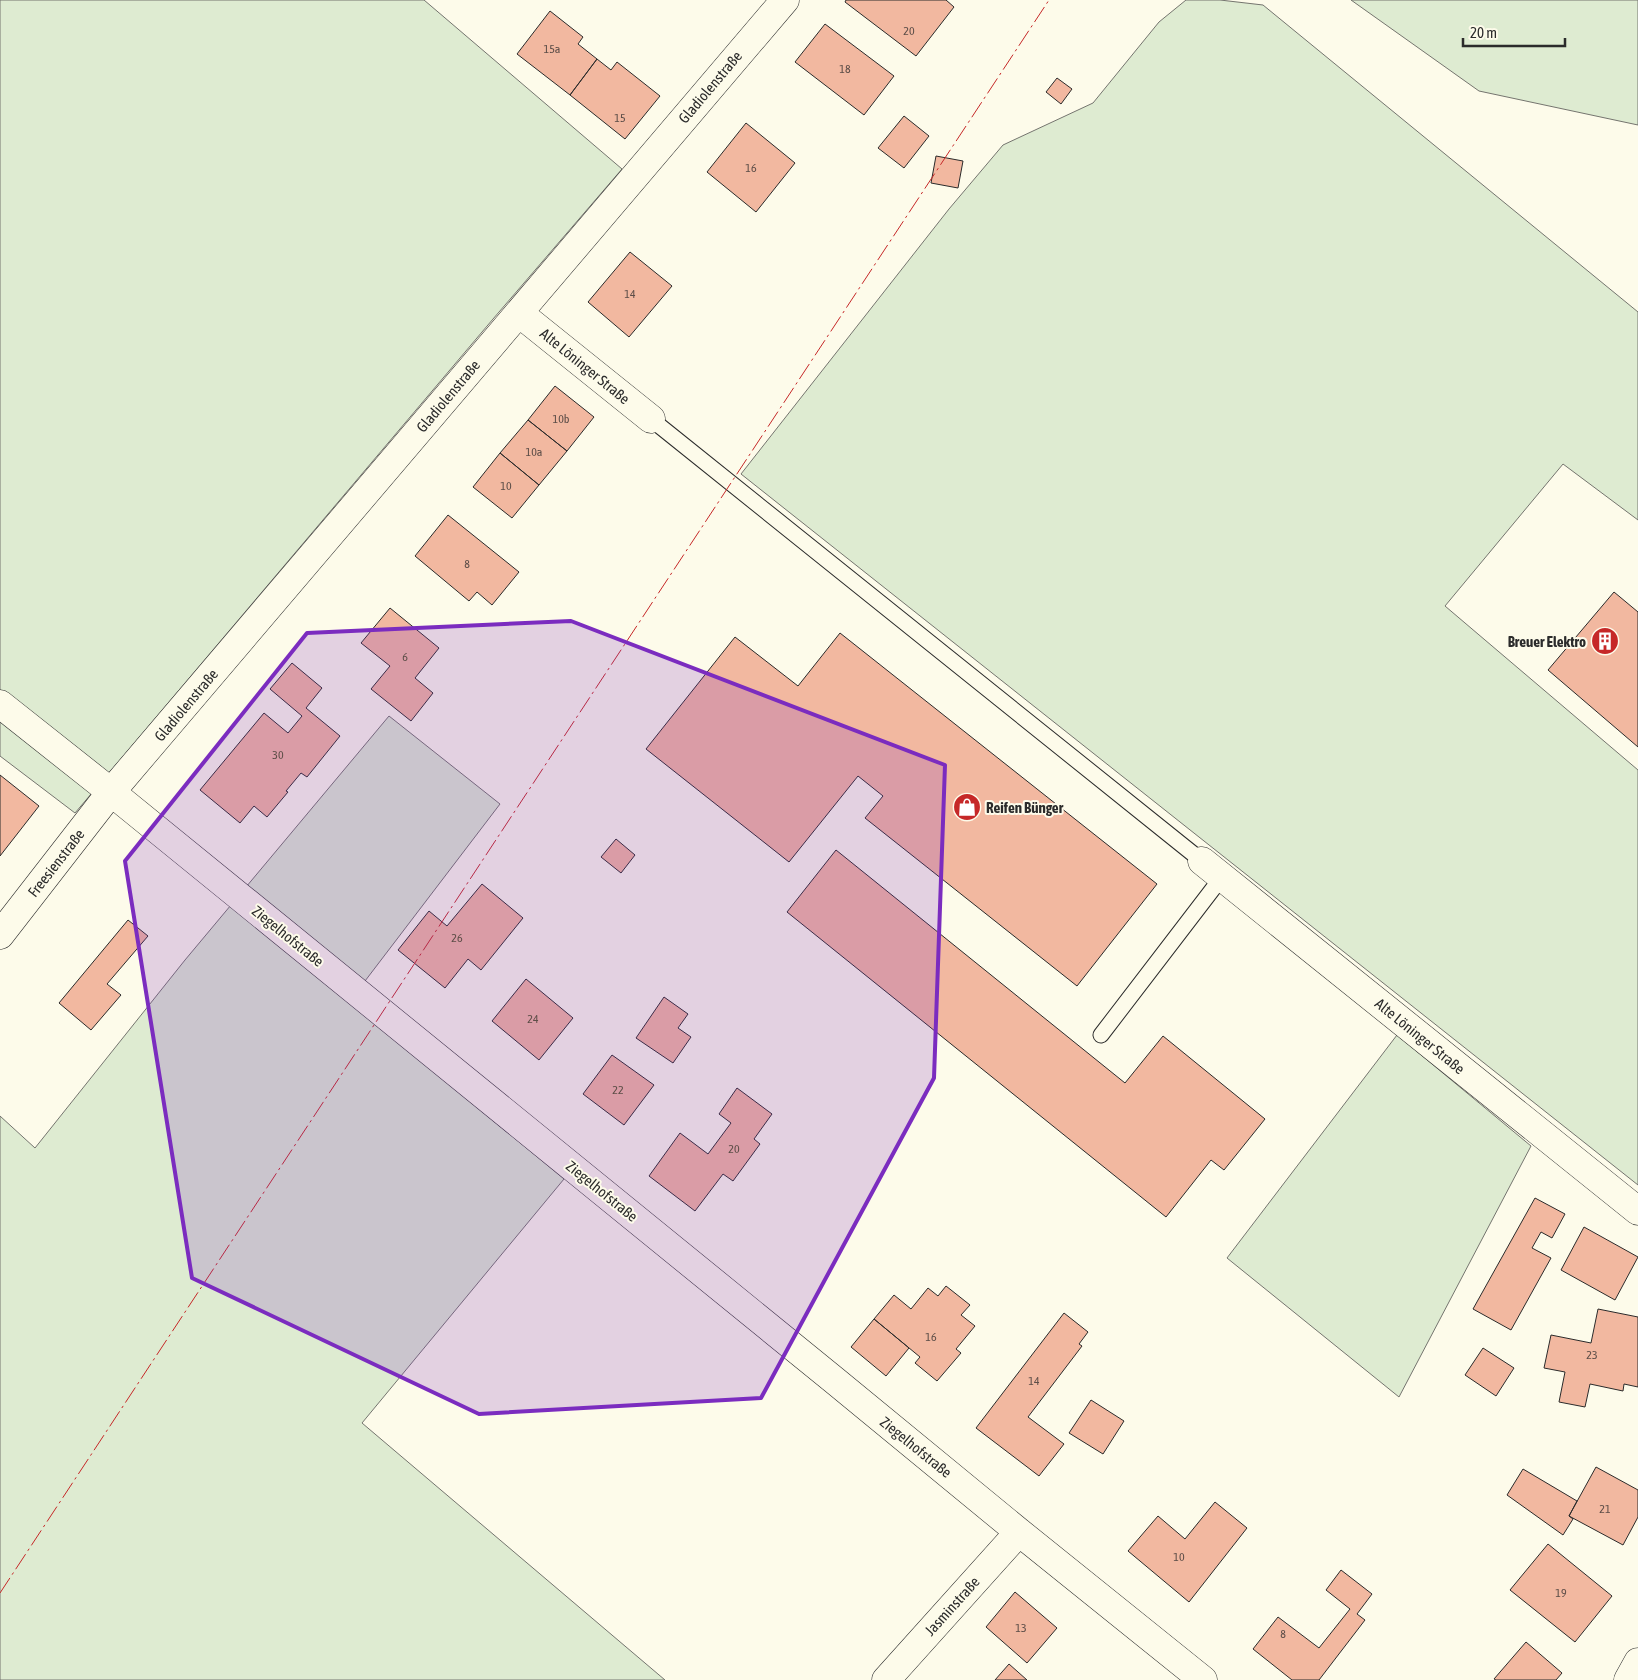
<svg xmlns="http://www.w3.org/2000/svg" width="1638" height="1680" viewBox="0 0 1638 1680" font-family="'Asap Condensed',sans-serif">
<rect width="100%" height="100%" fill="#fdfbea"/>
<path fill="#deebd1" stroke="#74746e" d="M 0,0 L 424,0 L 622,169 L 493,319 L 75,813 L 0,756 Z
M 1186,0 L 1220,0 L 1263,5 L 1638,312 L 1638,520 L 1563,464 L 1445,606 L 1638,770 L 1638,1185 L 741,474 L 949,209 L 1003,145 L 1093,103 L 1159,22 Z
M 1351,0 L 1638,0 L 1638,125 L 1479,91 Z
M 389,716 L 500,804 L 349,1002 L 564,1179 L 362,1423 L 665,1680 L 0,1680 L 0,1116 L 35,1148 L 185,960 Z
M 1397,1035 L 1531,1146 L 1399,1397 L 1227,1258 Z"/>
<path fill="#f2b8a0" stroke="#2b2b2b" d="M 846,0 L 946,0 L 954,7 L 916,56 L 845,2 Z
M 550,11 L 583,37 L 578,44 L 597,59 L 570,95 L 517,54 Z
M 825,24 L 894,76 L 864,115 L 795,62 Z
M 597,59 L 611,70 L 617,62 L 660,96 L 625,139 L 570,95 Z
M 1057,78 L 1072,89 L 1061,104 L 1046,92 Z
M 904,116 L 929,136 L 904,168 L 878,148 Z
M 746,123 L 795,163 L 756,212 L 707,172 Z
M 936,156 L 963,161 L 958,188 L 931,183 Z
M 630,252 L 672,286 L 629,337 L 588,302 Z
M 555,386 L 594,417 L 567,451 L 528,420 Z
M 528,420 L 567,451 L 539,485 L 500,453 Z
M 500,453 L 539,485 L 512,518 L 473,487 Z
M 448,515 L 519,572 L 492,605 L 477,592 L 469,601 L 415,556 Z
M 1614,592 L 1638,612 L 1638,747 L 1548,670 Z
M 390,608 L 439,648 L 415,678 L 433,693 L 411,721 L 371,689 L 390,666 L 361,643 Z
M 840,633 L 1157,884 L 1077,986 L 865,818 L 883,796 L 858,776 L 789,862 L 646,749 L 735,637 L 798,686 Z
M 292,663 L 322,688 L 306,708 L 340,736 L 307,777 L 301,773 L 286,791 L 288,792 L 267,817 L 254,806 L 240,823 L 200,790 L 264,713 L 288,733 L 302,716 L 270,689 Z
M 0,775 L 39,806 L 0,856 Z
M 616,839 L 635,855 L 621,873 L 601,857 Z
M 836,850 L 1125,1083 L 1163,1036 L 1265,1119 L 1224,1170 L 1211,1160 L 1166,1217 L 787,912 Z
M 482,884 L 523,918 L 481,970 L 468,959 L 445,988 L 398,950 L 429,911 L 447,926 Z
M 128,920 L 148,936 L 107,984 L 121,995 L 91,1030 L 59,1003 Z
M 526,979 L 573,1018 L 539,1060 L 492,1021 Z
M 664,997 L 688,1014 L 678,1028 L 691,1037 L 673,1063 L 636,1038 Z
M 612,1055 L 654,1085 L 624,1125 L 583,1094 Z
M 737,1088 L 772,1114 L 754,1139 L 760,1144 L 733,1181 L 723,1174 L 695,1211 L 649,1176 L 680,1133 L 708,1154 L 731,1123 L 719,1114 Z
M 1535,1198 L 1565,1214 L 1552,1238 L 1541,1232 L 1532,1248 L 1551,1258 L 1511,1330 L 1473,1309 Z
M 1584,1227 L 1638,1257 L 1615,1300 L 1561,1270 Z
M 946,1286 L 970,1305 L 961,1315 L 975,1326 L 956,1349 L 961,1353 L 937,1381 L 915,1363 L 920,1357 L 874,1319 L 894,1295 L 911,1309 L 928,1288 L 938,1296 Z
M 1598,1309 L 1638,1317 L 1638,1387 L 1624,1384 L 1623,1391 L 1590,1384 L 1585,1407 L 1559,1402 L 1565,1372 L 1544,1368 L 1551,1335 L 1591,1343 Z
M 1064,1313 L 1088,1332 L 1079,1344 L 1082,1346 L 1028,1417 L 1064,1444 L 1039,1476 L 976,1428 Z
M 874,1319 L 909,1348 L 886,1376 L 851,1347 Z
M 1483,1348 L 1514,1368 L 1496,1396 L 1465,1375 Z
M 1091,1400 L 1124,1421 L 1103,1454 L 1069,1433 Z
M 1596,1467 L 1638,1490 L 1638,1517 L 1623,1545 L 1569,1516 Z
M 1523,1469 L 1577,1501 L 1569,1516 L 1573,1519 L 1563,1535 L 1507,1495 Z
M 1215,1502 L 1247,1528 L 1189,1602 L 1128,1551 L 1158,1516 L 1185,1539 Z
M 1548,1544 L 1612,1596 L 1575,1642 L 1510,1590 Z
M 1341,1570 L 1372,1594 L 1357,1614 L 1365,1620 L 1319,1680 L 1292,1680 L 1253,1649 L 1278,1617 L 1319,1648 L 1350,1609 L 1326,1590 Z
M 1015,1592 L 1057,1628 L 1027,1663 L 986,1627 Z
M 1526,1642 L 1562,1673 L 1556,1680 L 1496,1680 L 1494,1679 Z
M 1009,1664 L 1027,1680 L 995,1680 Z"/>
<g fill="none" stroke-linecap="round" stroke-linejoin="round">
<g stroke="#2b2b2b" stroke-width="17">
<path id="service" d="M 651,419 L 1202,861
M 1101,1035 L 1222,877"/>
</g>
<g stroke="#2b2b2b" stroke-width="29">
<path id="minor" d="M 519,313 L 651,419
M 0,704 L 111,792 L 834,1380 L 1019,1532 L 1203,1680
M 1202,861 L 1638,1211
M 0,935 L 111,792 L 785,0
M 886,1680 L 1019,1532
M 1628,1680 L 1638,1662"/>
</g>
<use href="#service" stroke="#fdfbea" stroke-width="15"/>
<use href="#minor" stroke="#fdfbea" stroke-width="28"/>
<path stroke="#c62828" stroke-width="1" stroke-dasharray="18 4 2.5 4" stroke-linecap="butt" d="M 0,1593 L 1049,0"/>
</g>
<path fill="#7b2cbf" fill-opacity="0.2" stroke="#7b2cbf" stroke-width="4" stroke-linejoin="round" d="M 571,621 L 945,765 L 934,1078 L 761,1398 L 479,1414 L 192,1278 L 125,861 L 307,633 Z"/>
<defs>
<g id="building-disc" transform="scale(1.4375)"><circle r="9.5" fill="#c62828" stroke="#fdfbea"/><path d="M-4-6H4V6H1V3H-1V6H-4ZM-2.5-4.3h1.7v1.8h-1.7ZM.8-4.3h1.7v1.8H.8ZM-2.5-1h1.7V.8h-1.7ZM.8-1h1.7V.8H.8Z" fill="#fff"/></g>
<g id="shop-disc" transform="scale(1.4375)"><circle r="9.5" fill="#c62828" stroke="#fdfbea"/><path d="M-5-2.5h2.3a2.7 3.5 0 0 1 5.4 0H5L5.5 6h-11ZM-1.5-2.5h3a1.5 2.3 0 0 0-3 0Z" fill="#fff"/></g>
</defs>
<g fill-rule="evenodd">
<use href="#building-disc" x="1605" y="641"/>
<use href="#shop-disc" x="967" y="807"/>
</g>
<g text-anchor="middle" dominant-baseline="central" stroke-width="4" stroke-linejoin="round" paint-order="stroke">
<g font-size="12" fill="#5d4e48">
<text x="909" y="31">20</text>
<text x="552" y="49">15a</text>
<text x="845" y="69">18</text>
<text x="620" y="118">15</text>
<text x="751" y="168">16</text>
<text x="630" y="294">14</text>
<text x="561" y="419">10b</text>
<text x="534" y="452">10a</text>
<text x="506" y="486">10</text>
<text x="467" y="564">8</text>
<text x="405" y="657">6</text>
<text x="278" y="755">30</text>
<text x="457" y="938">26</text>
<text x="533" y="1019">24</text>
<text x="618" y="1090">22</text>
<text x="734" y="1149">20</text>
<text x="931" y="1337">16</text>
<text x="1592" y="1355">23</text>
<text x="1034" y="1381">14</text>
<text x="1605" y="1509">21</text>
<text x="1179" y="1557">10</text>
<text x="1561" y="1593">19</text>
<text x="1021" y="1628">13</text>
<text x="1283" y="1634">8</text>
</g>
<g font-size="15" fill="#2b2b2b" stroke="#fdfbea">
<text transform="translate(710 87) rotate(-50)">Gladiolenstraße</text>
<text transform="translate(585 366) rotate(39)">Alte Löninger Straße</text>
<text transform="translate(448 396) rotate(-50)">Gladiolenstraße</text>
<text transform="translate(186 705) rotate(-50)">Gladiolenstraße</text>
<text transform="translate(56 863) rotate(-52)">Freesienstraße</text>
<text transform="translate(288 936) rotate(39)">Ziegelhofstraße</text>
<text transform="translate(1420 1036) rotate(39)">Alte Löninger Straße</text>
<text transform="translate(602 1191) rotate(39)">Ziegelhofstraße</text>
<text transform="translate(916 1447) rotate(39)">Ziegelhofstraße</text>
<text transform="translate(952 1606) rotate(-48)">Jasminstraße</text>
</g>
<g font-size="15" font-weight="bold" fill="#2b2b2b" stroke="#fdfbea" text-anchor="end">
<text x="1586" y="641">Breuer Elektro</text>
<text x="986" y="807" text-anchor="start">Reifen Bünger</text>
</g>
</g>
<path d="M1463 38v8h102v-8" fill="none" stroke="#2b2b2b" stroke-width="2.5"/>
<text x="1470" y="38" font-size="15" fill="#2b2b2b" stroke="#fdfbea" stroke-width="4" paint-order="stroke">20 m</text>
</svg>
